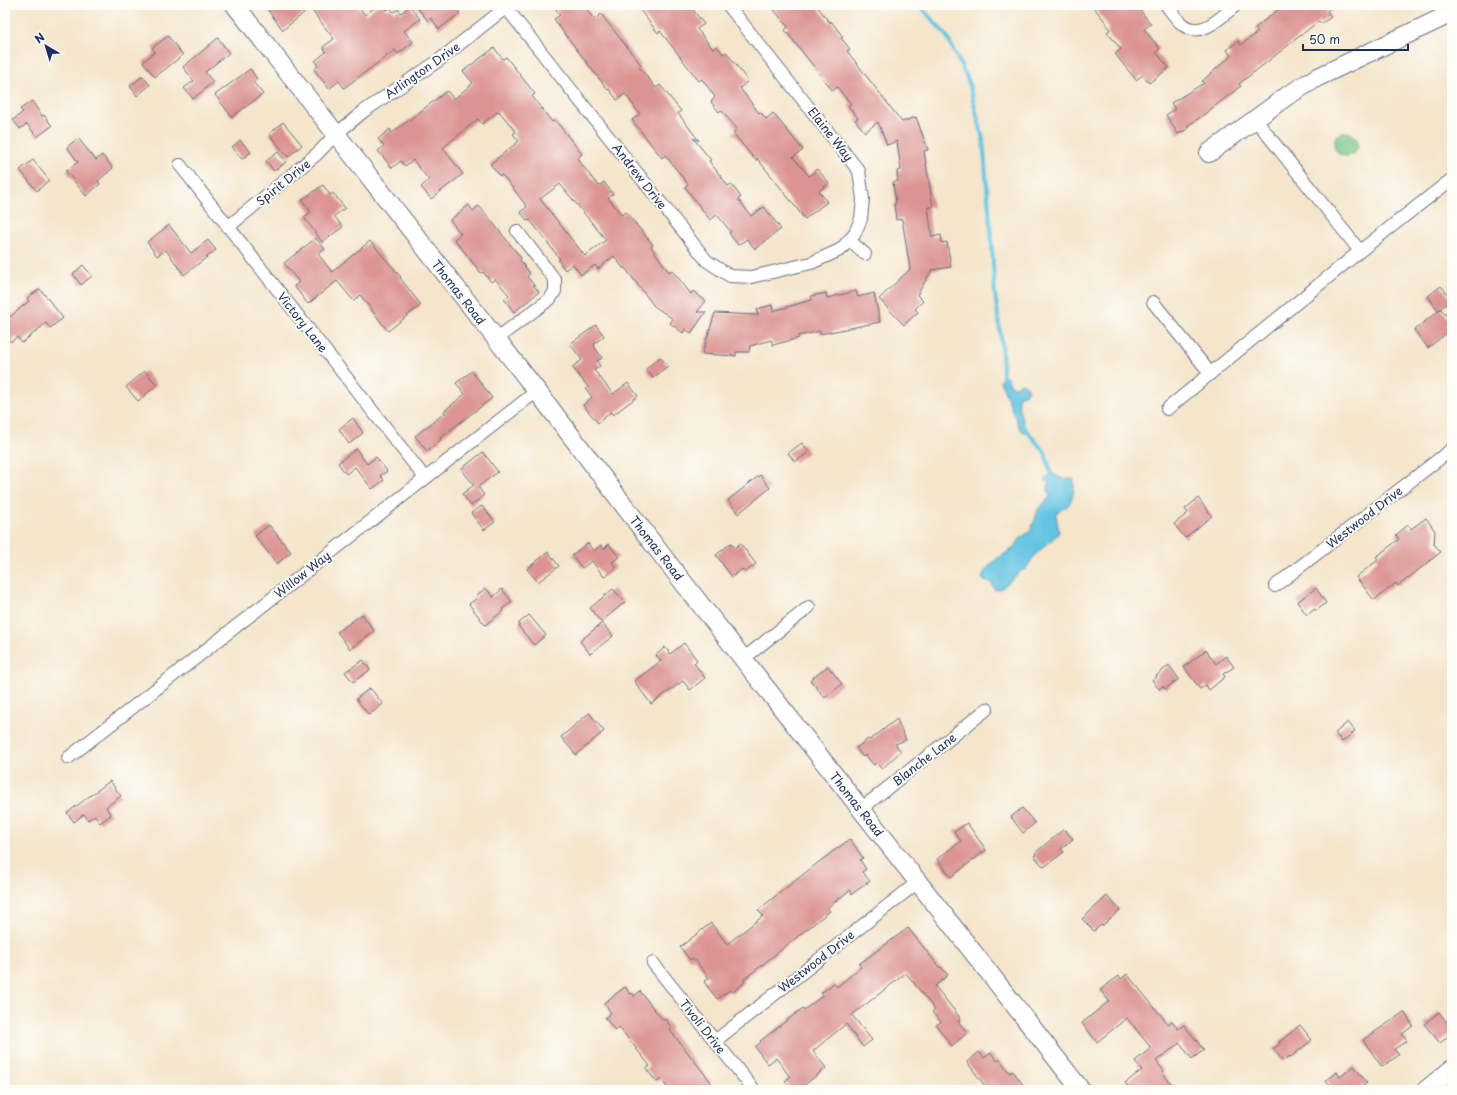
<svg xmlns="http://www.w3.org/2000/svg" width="1457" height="1095" viewBox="0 0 1457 1095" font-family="'Playpen Sans',sans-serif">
<rect width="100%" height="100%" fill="#fdfcf7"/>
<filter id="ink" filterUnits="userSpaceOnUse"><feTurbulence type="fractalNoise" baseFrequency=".025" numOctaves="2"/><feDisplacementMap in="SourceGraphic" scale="8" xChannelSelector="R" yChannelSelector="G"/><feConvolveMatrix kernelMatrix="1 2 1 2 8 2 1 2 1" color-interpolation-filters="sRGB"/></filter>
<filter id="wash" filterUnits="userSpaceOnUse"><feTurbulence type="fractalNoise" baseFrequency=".012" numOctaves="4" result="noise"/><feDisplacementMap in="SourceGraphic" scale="16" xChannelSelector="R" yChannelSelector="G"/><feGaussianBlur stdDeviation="0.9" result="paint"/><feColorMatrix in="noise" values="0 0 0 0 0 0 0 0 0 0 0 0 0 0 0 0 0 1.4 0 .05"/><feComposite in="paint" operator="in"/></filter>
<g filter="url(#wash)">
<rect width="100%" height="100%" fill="#f4e5cb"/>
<path fill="#79c787" stroke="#4a7b72" d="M1334 144a12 12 0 1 1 24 0a12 12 0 1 1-24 0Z"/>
<path fill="#64c4e2" stroke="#407aa0" d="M 1003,376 L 1008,378 L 1009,383 L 1014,387 L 1022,383 L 1027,386 L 1028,391 L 1026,393 L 1018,396 L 1019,409 L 1026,432 L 1023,432 L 1020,429 L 1000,381 Z
M 1051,473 L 1063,479 L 1074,479 C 1074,487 1074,502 1066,507 C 1062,509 1059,510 1056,514 L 1059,533 L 1034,556 L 1026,569 L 1021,571 L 1002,588 L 995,590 L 991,582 L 984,581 L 982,579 L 985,571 L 995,560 L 1014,548 L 1020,539 L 1030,531 L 1035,520 L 1038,509 L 1048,499 L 1050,496 L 1048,489 L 1049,483 L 1045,480 Z"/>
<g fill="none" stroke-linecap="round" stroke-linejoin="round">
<path stroke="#64c4e2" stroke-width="4" d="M 919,5 L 946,35 L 968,80 L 983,139 L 991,233 L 995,294 L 1002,345 L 1003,376 L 1004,380
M 1023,425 L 1025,429 L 1045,452 L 1051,473"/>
</g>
<g id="blocks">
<path fill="#db9493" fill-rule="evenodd" d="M 264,5 L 357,5 L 365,15 L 378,5 L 383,5 L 387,10 L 390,8 L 394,12 L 398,9 L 401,13 L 410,6 L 420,19 L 404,31 L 413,42 L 398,54 L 395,50 L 344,88 L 339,81 L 329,89 L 314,69 L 318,66 L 315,61 L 326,52 L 323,47 L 334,39 L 310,8 L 283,30 Z
M 415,5 L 454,5 L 460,13 L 439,29 L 431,18 L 428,21 Z
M 553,5 L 584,5 L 593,18 L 594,17 L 596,19 L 601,14 L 641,65 L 639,67 L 656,88 L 660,85 L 681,111 L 678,113 L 699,141 L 693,138 L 711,160 L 709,161 L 728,186 L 731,184 L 741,197 L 738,199 L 751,216 L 764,207 L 781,229 L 755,249 L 747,239 L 738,245 L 729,233 L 731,232 L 717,215 L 710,220 L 685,187 L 688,184 L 665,155 L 662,158 L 632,120 L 640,114 L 625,94 L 617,100 L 609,89 L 608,90 L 561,29 L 554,19 L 560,15 Z
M 636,5 L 689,5 L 704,24 L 697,29 L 713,49 L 717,46 L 723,54 L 726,52 L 748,81 L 740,88 L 759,113 L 760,112 L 766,119 L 773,113 L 803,150 L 793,157 L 809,176 L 817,169 L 829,183 L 819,191 L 827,202 L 805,219 L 757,158 L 756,161 L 733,133 L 737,129 L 721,110 L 719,112 L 711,102 L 715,97 L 702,79 L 699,81 L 660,31 L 658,33 Z
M 770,5 L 816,5 L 830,23 L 831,21 L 843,37 L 841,38 L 850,49 L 847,51 L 902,122 L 916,117 L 928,150 L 924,151 L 933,207 L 928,207 L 932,237 L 941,235 L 942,243 L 947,242 L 951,267 L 932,270 L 917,295 L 923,301 L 915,309 L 918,312 L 904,325 L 879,299 L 910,269 L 902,219 L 896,220 L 894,204 L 896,203 L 893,182 L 898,181 L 897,171 L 901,170 L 897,141 L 887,145 L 878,122 L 865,132 L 855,120 L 858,118 L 848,106 L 851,104 L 837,87 L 833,91 L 785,30 L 788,27 Z
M 1092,5 L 1136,5 L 1151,24 L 1144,29 L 1160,49 L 1156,52 L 1169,68 L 1149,83 L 1143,75 L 1136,80 L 1115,54 L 1121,49 L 1107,32 L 1110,30 L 1106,25 L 1107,24 Z
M 1284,5 L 1335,5 L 1327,11 L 1331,17 L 1321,24 L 1319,21 L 1239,84 L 1241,86 L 1198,119 L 1187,126 L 1189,128 L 1178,134 L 1166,115 L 1175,109 L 1171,103 L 1204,83 L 1202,81 L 1231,56 L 1227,50 L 1238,41 L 1241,45 L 1258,32 L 1255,28 Z
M 168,36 L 183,55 L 155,77 L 143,62 L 155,52 L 152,48 Z
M 218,38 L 229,53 L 205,72 L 213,82 L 193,99 L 184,88 L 194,81 L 183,67 Z
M 494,48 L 503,59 L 506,57 L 535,94 L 532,96 L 552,122 L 555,120 L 582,154 L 577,158 L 592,178 L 599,186 L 604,182 L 613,194 L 608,198 L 622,215 L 626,212 L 653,245 L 651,247 L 669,272 L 672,270 L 691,294 L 693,291 L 706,301 L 697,312 L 706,312 L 691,333 L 685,329 L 683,333 L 670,323 L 673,319 L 654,306 L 625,268 L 623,268 L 614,256 L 598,269 L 595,265 L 581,275 L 573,264 L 565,270 L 558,260 L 560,259 L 530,220 L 528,221 L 520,212 L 527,207 L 509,183 L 502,175 L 500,176 L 490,164 L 519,141 L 513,134 L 516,132 L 499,111 L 482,124 L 478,119 L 443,148 L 463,174 L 431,199 L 421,187 L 429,180 L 413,160 L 405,166 L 401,161 L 392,168 L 378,151 L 384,146 L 378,139 L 390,129 L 392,133 L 447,91 L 454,99 L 473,83 L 463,71 ZM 560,184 L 606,240 L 585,256 L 540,199 Z
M 250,69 L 257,79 L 253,82 L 263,94 L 232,117 L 215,95 Z
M 143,76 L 150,85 L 137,96 L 130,86 Z
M 32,101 L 42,116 L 44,115 L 52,126 L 37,137 L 27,124 L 20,129 L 13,120 L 23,112 L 20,109 Z
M 283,122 L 302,145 L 288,157 L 269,134 Z
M 78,138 L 96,160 L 102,155 L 113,168 L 98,181 L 100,184 L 86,196 L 66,171 L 78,162 L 67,147 Z
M 240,140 L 251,152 L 242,159 L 232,147 Z
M 278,152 L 286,162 L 274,171 L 266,161 Z
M 33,160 L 49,180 L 37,191 L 20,170 Z
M 323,185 L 330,195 L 333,193 L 345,208 L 334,216 L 343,227 L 322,242 L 304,217 L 311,212 L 302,200 Z
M 469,205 L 473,211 L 479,206 L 494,224 L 521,258 L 520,260 L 530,274 L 527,276 L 539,292 L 514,312 L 504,299 L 509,295 L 495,279 L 491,282 L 483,272 L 481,273 L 454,239 L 461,234 L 450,220 Z
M 169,225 L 191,253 L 208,240 L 216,250 L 184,275 L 166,250 L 157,256 L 147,242 Z
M 316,238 L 325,249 L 318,254 L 332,272 L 370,241 L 401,277 L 400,278 L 421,305 L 388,331 L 360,295 L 354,301 L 337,281 L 308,304 L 294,286 L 299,282 L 284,263 Z
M 83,265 L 92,276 L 81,285 L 73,274 Z
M 1441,286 L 1452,300 L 1438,310 L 1428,296 Z
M 40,289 L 63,318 L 50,328 L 46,323 L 22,343 L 17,337 L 11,342 L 5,334 L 5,321 L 29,301 L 27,298 Z
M 856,291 L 858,297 L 874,293 L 880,322 L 820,334 L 820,331 L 798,336 L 799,338 L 773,345 L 771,340 L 750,346 L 749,352 L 736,352 L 736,356 L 702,354 L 715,313 L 758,315 L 757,309 L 772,305 L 773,311 L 812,300 L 811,296 L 826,293 L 827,298 Z
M 1441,309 L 1452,323 L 1452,329 L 1428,348 L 1414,330 Z
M 596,325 L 604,336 L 594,344 L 595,345 L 594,346 L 602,358 L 597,361 L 600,366 L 594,370 L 613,394 L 628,383 L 638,396 L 613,415 L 611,412 L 598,423 L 583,405 L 592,397 L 586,389 L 588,387 L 572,367 L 582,360 L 570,344 Z
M 660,357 L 668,366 L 653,378 L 646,369 Z
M 145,371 L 157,385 L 138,401 L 126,387 Z
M 472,371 L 492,398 L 440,438 L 441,440 L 427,451 L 415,436 L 445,413 L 444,411 L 465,394 L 456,383 Z
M 353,418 L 363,433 L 349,444 L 339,429 Z
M 802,443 L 809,452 L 795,462 L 788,453 Z
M 356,449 L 367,464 L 376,457 L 387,471 L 380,476 L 384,480 L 372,489 L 355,467 L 346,474 L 338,463 Z
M 483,452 L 498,472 L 478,487 L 484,495 L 471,506 L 462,494 L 474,485 L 461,469 Z
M 760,475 L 770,488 L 738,514 L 728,500 Z
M 1198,498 L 1212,516 L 1185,538 L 1174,524 L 1188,513 L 1185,509 Z
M 482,506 L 495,522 L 484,530 L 471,513 Z
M 1426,518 L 1435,531 L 1434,544 L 1441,552 L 1398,586 L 1396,583 L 1374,600 L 1356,577 L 1378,560 L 1376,557 L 1399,539 L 1396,535 L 1408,525 L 1411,529 Z
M 269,525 L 291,552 L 277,564 L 255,536 Z
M 588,543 L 593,551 L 601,545 L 604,549 L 609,544 L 619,557 L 612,562 L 616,568 L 604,577 L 592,561 L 582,568 L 572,555 Z
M 731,543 L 735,548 L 740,543 L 756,564 L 745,572 L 742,569 L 732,577 L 716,555 Z
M 548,552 L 559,566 L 538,582 L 527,569 Z
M 486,588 L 493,597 L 502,589 L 512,602 L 502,609 L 503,611 L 485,625 L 469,604 L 477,598 L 476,596 Z
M 1316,588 L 1326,603 L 1316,611 L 1315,609 L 1307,615 L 1297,602 Z
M 613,589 L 625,602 L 601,622 L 590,608 Z
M 362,614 L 374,631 L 350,649 L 337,632 Z
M 529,615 L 546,635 L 534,645 L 519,627 L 519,623 Z
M 602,623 L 613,636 L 590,654 L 580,641 Z
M 684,643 L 697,660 L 694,663 L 705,678 L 690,690 L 683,681 L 651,704 L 634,681 L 661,661 L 656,655 L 665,647 L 670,654 Z
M 1206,650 L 1216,664 L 1226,656 L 1234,667 L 1223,674 L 1225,677 L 1209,690 L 1206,685 L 1200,689 L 1184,667 Z
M 363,660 L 370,670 L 353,682 L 345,672 Z
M 1169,665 L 1179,679 L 1165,689 L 1163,686 L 1159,689 L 1152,680 L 1157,677 L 1156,676 Z
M 828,666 L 842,684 L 825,698 L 810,680 Z
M 370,688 L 383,704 L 369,715 L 356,699 Z
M 589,713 L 604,731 L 576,755 L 561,737 Z
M 897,719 L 906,740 L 895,744 L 901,751 L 882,769 L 876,763 L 874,765 L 865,755 L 863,757 L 856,748 L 868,739 L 870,740 Z
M 1348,722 L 1355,731 L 1342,742 L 1335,733 Z
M 110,781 L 121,796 L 106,807 L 111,815 L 100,823 L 95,815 L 88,820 L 84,814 L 74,822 L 67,813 Z
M 1022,808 L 1035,823 L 1023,833 L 1011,817 Z
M 967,823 L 986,850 L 951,877 L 937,859 L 961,841 L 954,832 Z
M 1064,829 L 1073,839 L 1061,849 L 1064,852 L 1044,867 L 1034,856 L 1036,854 L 1035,853 Z
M 850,839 L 863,858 L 860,860 L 866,869 L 862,872 L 870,881 L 852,894 L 850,890 L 827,908 L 830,911 L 743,980 L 745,982 L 732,993 L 730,990 L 717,999 L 704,982 L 709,978 L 695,960 L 692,958 L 690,960 L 680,947 L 711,923 L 727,944 L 763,916 L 758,910 L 815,865 Z
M 1107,896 L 1120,910 L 1102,926 L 1101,925 L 1094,931 L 1082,919 Z
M 908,928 L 940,968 L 941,967 L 948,975 L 935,986 L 961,1019 L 958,1021 L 967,1033 L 952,1046 L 936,1025 L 941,1022 L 932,1012 L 935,1010 L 906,973 L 852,1015 L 872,1040 L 863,1047 L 846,1024 L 813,1051 L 826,1068 L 798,1090 L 792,1090 L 785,1081 L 790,1077 L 776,1058 L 768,1064 L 755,1047 L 761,1042 L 760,1041 L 803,1008 L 804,1010 L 823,995 L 821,993 L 834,983 L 837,987 L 861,967 L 859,964 Z
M 1127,974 L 1168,1024 L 1172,1021 L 1178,1029 L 1184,1025 L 1204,1050 L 1192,1059 L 1180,1043 L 1156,1061 L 1164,1071 L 1162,1073 L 1177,1090 L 1131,1090 L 1125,1083 L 1142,1070 L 1135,1061 L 1151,1048 L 1127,1018 L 1097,1042 L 1082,1023 L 1109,1001 L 1100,990 L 1119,976 L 1121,979 Z
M 625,987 L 630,994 L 632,993 L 634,996 L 640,991 L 661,1018 L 665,1019 L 672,1028 L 670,1030 L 711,1082 L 707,1085 L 711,1090 L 669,1090 L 661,1079 L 657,1082 L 646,1069 L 650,1066 L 619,1027 L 615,1030 L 605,1018 L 611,1013 L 604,1003 Z
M 1404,1012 L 1413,1026 L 1402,1034 L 1407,1041 L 1394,1049 L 1399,1055 L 1382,1067 L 1363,1040 Z
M 1439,1012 L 1452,1029 L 1452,1033 L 1440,1043 L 1424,1024 Z
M 1300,1025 L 1312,1040 L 1291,1057 L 1290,1056 L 1283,1061 L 1273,1049 L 1280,1044 L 1279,1042 Z
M 979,1052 L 984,1058 L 991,1053 L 997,1061 L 999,1059 L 1010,1073 L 1013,1071 L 1027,1090 L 988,1090 L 967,1062 Z
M 1354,1066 L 1367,1083 L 1358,1090 L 1334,1090 L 1326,1080 L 1337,1072 L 1340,1077 Z"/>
</g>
</g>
<g filter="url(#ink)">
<use href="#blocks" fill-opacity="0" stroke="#676f84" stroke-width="1"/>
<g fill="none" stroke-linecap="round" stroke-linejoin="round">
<g stroke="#676f84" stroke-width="14">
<path id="street" d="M 504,5 L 707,261 L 730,276 L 751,277 L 811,263 L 840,250 L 854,235 L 861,219 L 863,199 L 859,171 L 728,5
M 1166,5 C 1171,11 1176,19 1182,24 C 1201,40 1222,16 1236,5
M 1255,119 L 1360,251 L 1452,179
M 180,165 L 425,478
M 228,227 L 318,153 L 335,135 L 364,111 L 438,61 L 509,5
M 849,240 L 865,254
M 1153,302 L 1210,373
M 496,339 L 550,299 L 555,291 L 555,280 L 517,231
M 1167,409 L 1360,251
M 1275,586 L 1452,449
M 743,659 L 809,607
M 68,758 L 537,391
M 861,809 L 987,709
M 653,963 L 754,1090
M 715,1041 L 918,882"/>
</g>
<g stroke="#676f84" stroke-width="20">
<path id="secondary" d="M 235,5 L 537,391 L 661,554 L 1081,1090
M 1209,153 L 1287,96 L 1316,78 L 1452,13
M 1426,1090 L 1452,1069"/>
</g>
<use href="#street" stroke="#fff" stroke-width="12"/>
<use href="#secondary" stroke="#fff" stroke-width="18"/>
</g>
</g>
<g text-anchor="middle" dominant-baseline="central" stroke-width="4" stroke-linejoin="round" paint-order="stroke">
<g font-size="12" fill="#1b2f5e" stroke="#fdfcf7">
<text transform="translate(422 70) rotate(-35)">Arlington Drive</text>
<text transform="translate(831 134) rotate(52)">Elaine Way</text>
<text transform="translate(640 176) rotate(52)">Andrew Drive</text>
<text transform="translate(283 182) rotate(-39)">Spirit Drive</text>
<text transform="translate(459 292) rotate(52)">Thomas Road</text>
<text transform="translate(303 322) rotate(52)">Victory Lane</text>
<text transform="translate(1364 517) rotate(-38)">Westwood Drive</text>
<text transform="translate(657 548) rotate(52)">Thomas Road</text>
<text transform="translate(302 574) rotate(-38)">Willow Way</text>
<text transform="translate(924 759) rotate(-38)">Blanche Lane</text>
<text transform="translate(857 804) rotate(52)">Thomas Road</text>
<text transform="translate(816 961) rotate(-38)">Westwood Drive</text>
<text transform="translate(703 1026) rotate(52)">Tivoli Drive</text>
</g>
</g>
<rect width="1457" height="1095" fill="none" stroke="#fdfcf7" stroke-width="20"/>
<g transform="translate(46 46) rotate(322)" stroke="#fdfcf7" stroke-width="3" paint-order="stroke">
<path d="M0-3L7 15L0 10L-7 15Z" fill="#1b2f5e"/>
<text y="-6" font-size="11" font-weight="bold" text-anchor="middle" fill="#1b2f5e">N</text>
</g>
<path d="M1303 44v6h105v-6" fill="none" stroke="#1b2f5e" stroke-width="2"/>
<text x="1309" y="44" font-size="12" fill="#1b2f5e" stroke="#fdfcf7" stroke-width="3" paint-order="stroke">50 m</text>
</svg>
